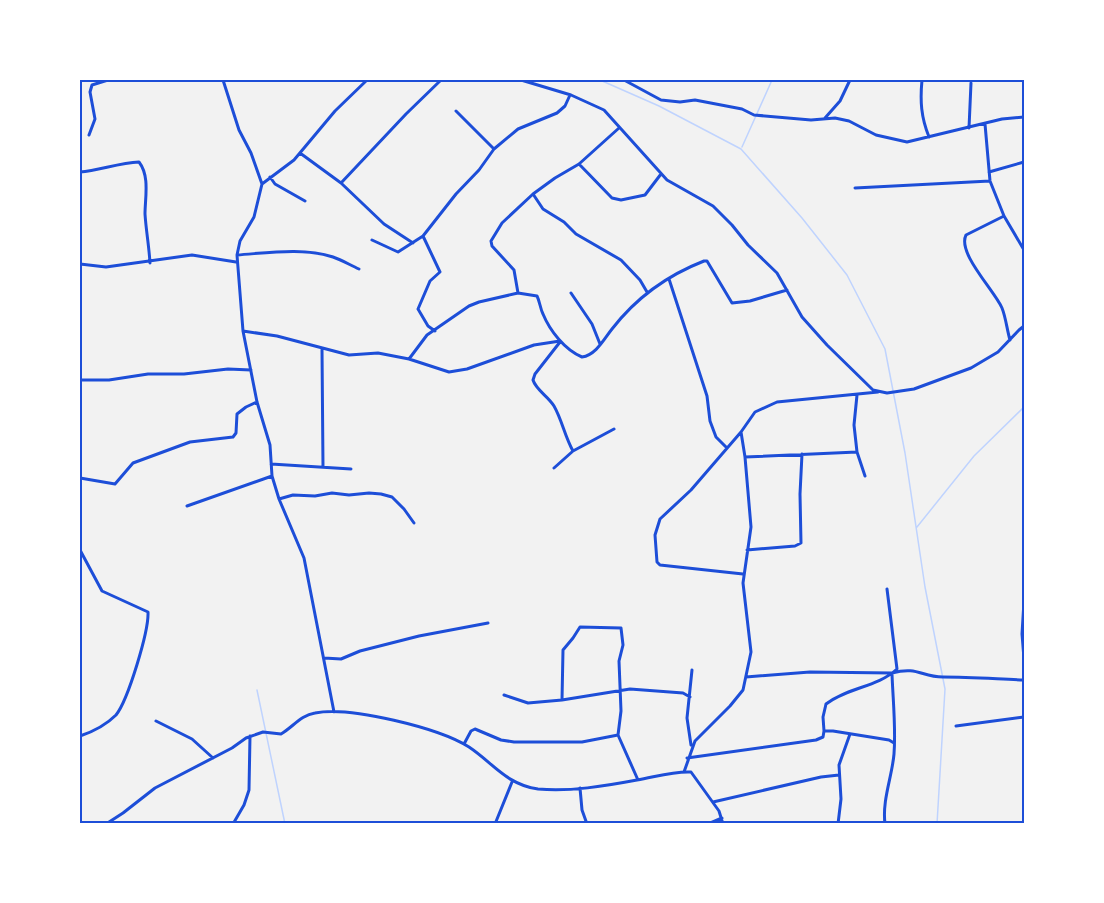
<svg xmlns="http://www.w3.org/2000/svg" width="1104" height="903" viewBox="0 0 1104 903" font-family="'DM Sans',sans-serif">
<rect width="100%" height="100%" fill="#f2f2f2"/>
<g fill="none" stroke-linecap="round" stroke-linejoin="round">
<path stroke="#bfd3fe" stroke-width="1.5" d="M 600,80 L 659,106 L 741,149 L 802,218 L 847,275 L 885,349 L 905,453 L 925,587 L 945,689 L 937,824
M 742,147 L 772,80
M 917,527 L 974,456 L 1024,407
M 257,690 L 285,824"/>
<path stroke="#1d4ed8" stroke-width="3" d="M 223,80 L 239,130 L 251,153 L 262,184 L 254,217 L 240,241 L 237,255 L 243,331 L 257,402 L 270,445 L 272,476 L 279,499 L 304,558 L 334,712
M 521,80 L 571,95 L 604,110 L 667,180 L 713,206 L 732,225 L 748,245 L 777,273 L 802,317 L 827,345 L 873,390 L 887,393 L 914,389 L 971,368 L 998,352 L 1019,330 L 1024,326
M 624,80 L 661,100 L 680,102 L 695,100 L 742,109 L 754,115 L 811,120 L 835,118 L 849,121 L 876,135 L 907,142 L 1002,119 L 1024,117
M 922,80 C 920,101 921,117 929,137
M 456,111 L 494,149
M 825,118 L 840,101 L 850,80
M 985,124 L 990,181 L 1004,216 L 1024,250
M 969,128 L 971,83
M 89,135 L 95,119 L 90,92 L 92,85 L 108,80
M 300,153 L 341,183 L 384,224 L 413,243
M 579,164 L 612,198 L 621,200 L 645,195 L 661,174
M 80,172 C 100,170 119,163 139,162 C 150,176 145,198 145,214 C 146,230 149,246 150,263
M 989,172 L 1024,162
M 270,177 L 275,184 L 305,201
M 341,183 L 406,114 L 441,80
M 262,184 L 294,160 L 335,111 L 367,80
M 855,188 L 990,181
M 533,194 L 543,209 L 564,222 L 576,234 L 621,260 L 640,280 L 647,292
M 1004,216 L 966,235 C 957,253 994,290 1002,308 C 1006,318 1007,330 1010,340
M 423,236 L 440,272 L 430,281 L 418,309 L 428,326 L 435,331
M 372,240 L 398,252 L 423,236 L 456,194 L 479,170 L 494,149 L 518,129 L 557,113 L 565,106 L 570,95
M 237,255 C 267,253 303,247 333,257 C 342,260 350,265 359,269
M 80,264 L 106,267 L 192,255 L 236,262
M 669,279 L 707,396 L 710,421 L 716,437 L 727,448
M 518,293 L 514,270 L 492,246 L 491,241 L 502,223 L 533,194 L 555,178 L 579,164 L 619,128
M 571,293 L 592,324 L 600,344
M 243,331 L 277,336 L 349,355 L 378,353 L 409,359 L 449,372 L 467,369 L 534,345 L 560,341
M 560,342 L 535,374 L 533,380 C 536,390 548,396 554,406 C 562,420 565,437 573,451
M 322,349 L 323,467
M 409,359 L 427,335 L 469,306 L 479,302 L 518,293 L 537,296 C 540,302 540,308 543,314 C 550,331 565,350 582,357 C 596,355 604,339 612,329 C 636,298 668,275 704,261 L 707,261 L 732,303 L 750,301 L 787,290
M 80,380 L 109,380 L 148,374 L 184,374 L 228,369 L 251,370
M 741,432 L 691,490 L 660,519 L 655,535 L 657,562 L 660,565 L 743,574
M 857,452 L 865,476
M 745,457 L 857,452 L 854,425 L 857,395
M 271,464 L 351,469
M 554,468 L 573,451 L 614,429
M 80,478 L 115,484 L 133,463 L 190,442 L 233,437 L 236,433 L 237,414 L 246,407 L 257,402
M 279,499 L 293,495 L 315,496 L 332,493 L 349,495 L 369,493 L 381,494 L 392,497 L 404,509 L 414,523
M 187,506 L 272,476
M 80,550 L 102,591 L 148,612 C 149,631 128,700 116,715 C 106,725 92,732 80,736
M 747,550 L 795,546 L 801,543 L 800,494 L 802,454
M 1024,601 L 1022,634 L 1024,659
M 324,658 L 341,659 L 360,651 L 419,636 L 488,623
M 746,677 L 810,672 L 892,673 C 918,666 921,677 943,677 C 970,677 997,679 1024,680
M 504,695 L 528,703 L 562,700 L 630,689 L 683,693 L 690,697
M 562,700 L 563,650 L 573,638 L 580,627 L 621,628 L 623,645 L 619,661 L 621,711 L 618,735 L 638,780
M 156,721 L 192,739 L 213,758
M 956,726 L 1024,717
M 824,731 L 823,717 L 826,704 C 846,688 878,687 897,669 L 887,589
M 464,744 L 471,731 L 475,729 L 501,740 L 514,742 L 582,742 L 618,735
M 691,745 L 687,718 L 692,670
M 687,758 L 816,740 L 823,737 L 824,731 L 833,731 L 889,740 L 894,743
M 684,772 L 695,741 L 730,706 L 743,690 L 751,652 L 743,583 L 751,527 L 745,457 L 741,432 L 755,412 L 777,402 L 878,392
M 580,788 L 582,810 L 587,824
M 713,802 L 821,777 L 839,775
M 106,824 L 123,813 L 155,788 L 232,748 L 246,738 L 263,732 L 281,734 C 293,727 301,715 315,713 C 350,706 439,728 469,747 C 493,763 507,785 538,789 C 570,792 605,786 637,780 C 655,777 673,771 691,772 L 719,811 L 723,824
M 233,824 L 244,805 L 249,790 L 250,736
M 495,824 L 512,782
M 708,824 L 722,818
M 838,824 L 841,799 L 839,765 L 850,734
M 885,824 C 882,800 892,777 894,754 C 896,727 893,701 892,674"/>
</g>
<rect width="1104" height="903" fill="none" stroke="#ffffff" stroke-width="162"/>
<rect x="81" y="81" width="942" height="741" fill="none" stroke="#1d4ed8" stroke-width="2"/>
</svg>
